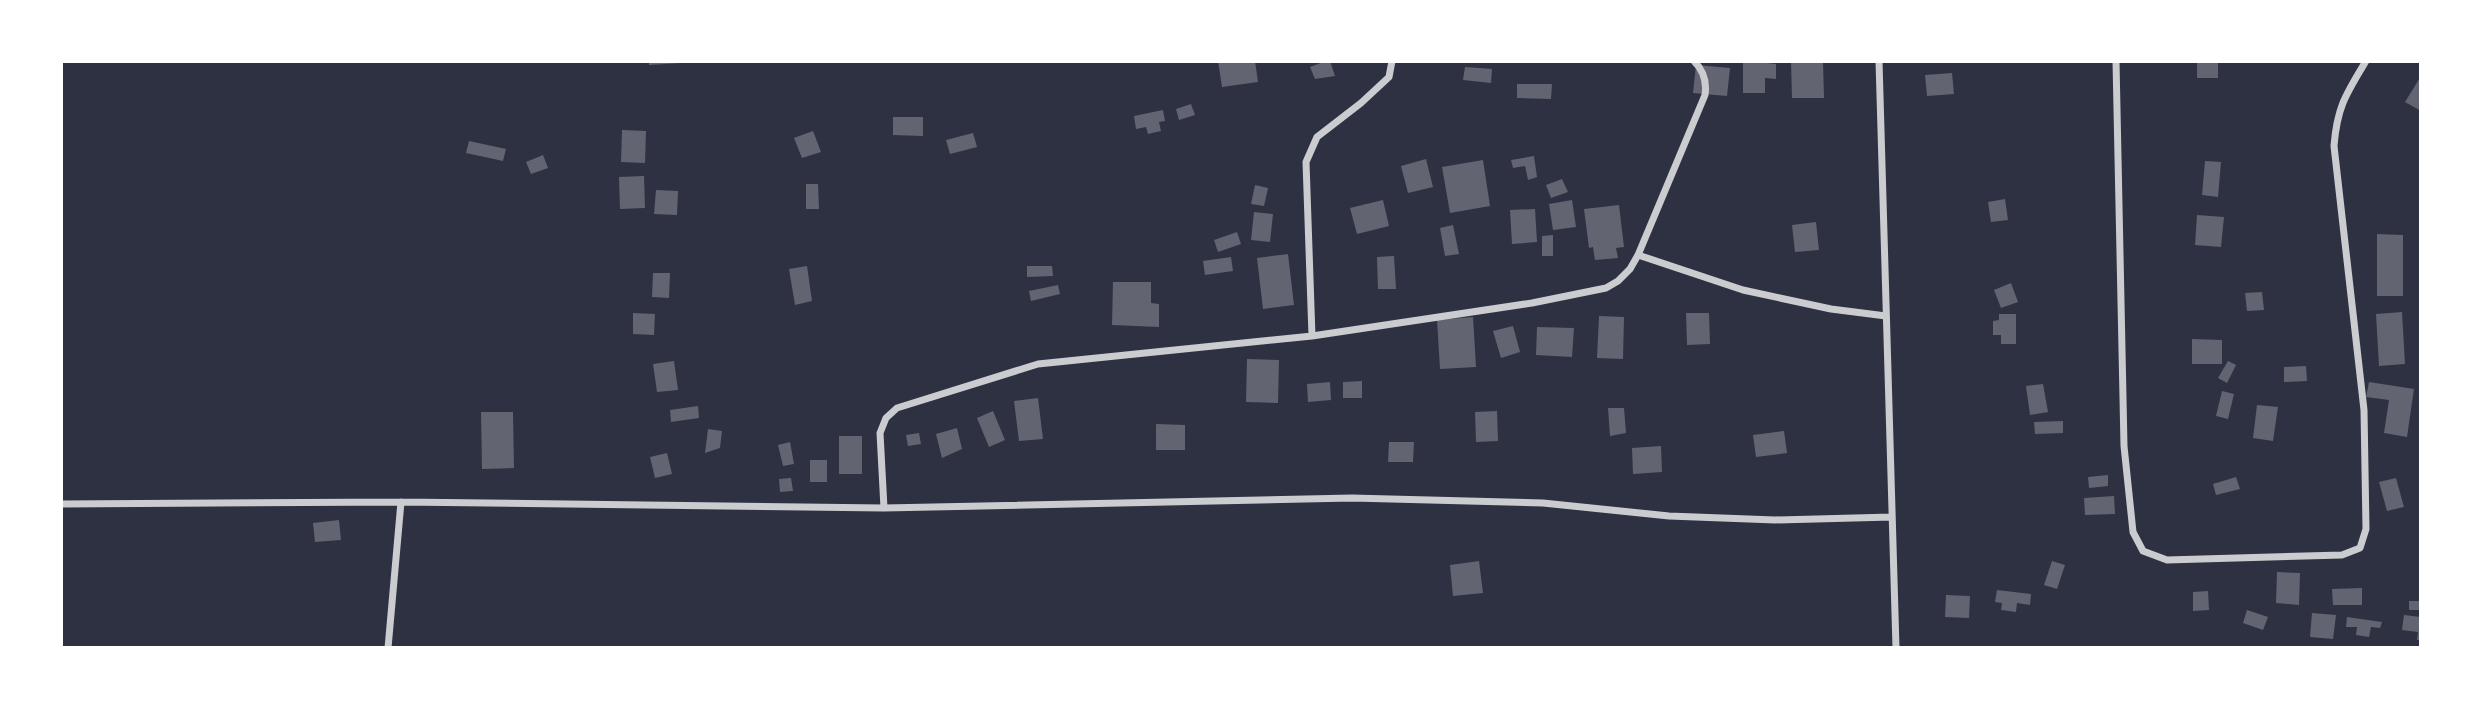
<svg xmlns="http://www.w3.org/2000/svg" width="2482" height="709" viewBox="0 0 2482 709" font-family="'Exo 2',sans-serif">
<rect width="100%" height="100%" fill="#2d3142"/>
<path fill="#626471" d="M 649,61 L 681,61 L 681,63 L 649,65 Z
M 1218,61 L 1255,61 L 1258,82 L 1222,87 Z
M 1326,61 L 1330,61 L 1335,76 L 1315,79 L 1310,67 Z
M 1743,61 L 1767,61 L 1767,63 L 1776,64 L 1776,79 L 1765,78 L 1765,93 L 1743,93 Z
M 1791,61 L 1823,61 L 1824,98 L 1792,98 Z
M 2197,61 L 2218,61 L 2218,78 L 2197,78 Z
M 1696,65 L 1730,68 L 1727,96 L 1693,93 Z
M 1465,67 L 1492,69 L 1491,83 L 1463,80 Z
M 1952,73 L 1954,94 L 1927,96 L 1925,75 Z
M 2421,76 L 2421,111 L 2405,102 Z
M 1517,84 L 1552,84 L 1551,99 L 1517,98 Z
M 1191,104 L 1195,115 L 1179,120 L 1176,109 Z
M 1163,110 L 1165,121 L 1159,122 L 1161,131 L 1148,134 L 1146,127 L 1136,129 L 1134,116 Z
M 893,117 L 923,117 L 923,136 L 893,135 Z
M 622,130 L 646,131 L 645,163 L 621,162 Z
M 813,131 L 821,152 L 802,158 L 794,138 Z
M 973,133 L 977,147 L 950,154 L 946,140 Z
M 469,141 L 506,149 L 503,161 L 466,153 Z
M 543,155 L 548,168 L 531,174 L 526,162 Z
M 1534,156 L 1537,177 L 1528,180 L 1525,166 L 1513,168 L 1511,160 Z
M 1426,159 L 1433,187 L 1408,193 L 1401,166 Z
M 1483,160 L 1490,206 L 1450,213 L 1442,167 Z
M 2205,161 L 2221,162 L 2218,197 L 2202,195 Z
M 644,176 L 645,208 L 620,209 L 619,177 Z
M 1562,179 L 1568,192 L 1551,198 L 1546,185 Z
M 806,184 L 818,184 L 819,209 L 806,209 Z
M 1255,185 L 1268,188 L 1264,206 L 1251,204 Z
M 656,190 L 678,191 L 677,215 L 654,214 Z
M 2005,199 L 2008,220 L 1991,222 L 1988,202 Z
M 1383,200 L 1389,226 L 1357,234 L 1350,208 Z
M 1572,200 L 1576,227 L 1553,230 L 1549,204 Z
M 1619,205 L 1624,247 L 1616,248 L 1618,258 L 1595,260 L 1593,247 L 1589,248 L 1584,209 Z
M 1535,209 L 1537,242 L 1512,244 L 1510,210 Z
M 1254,212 L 1273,214 L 1270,242 L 1251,240 Z
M 2197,215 L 2224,217 L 2221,247 L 2195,245 Z
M 1816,222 L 1819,250 L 1795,252 L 1792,225 Z
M 1453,225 L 1459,254 L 1445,256 L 1440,228 Z
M 1237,232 L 1241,244 L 1218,252 L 1214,240 Z
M 2377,234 L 2403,235 L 2403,296 L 2377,296 Z
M 1553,235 L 1553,256 L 1542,256 L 1542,236 Z
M 1288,254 L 1294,305 L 1263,309 L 1257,258 Z
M 1394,256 L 1396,289 L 1378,289 L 1377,257 Z
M 1231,257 L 1233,271 L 1205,275 L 1203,261 Z
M 807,266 L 812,301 L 795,305 L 789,269 Z
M 1027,266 L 1052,266 L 1053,276 L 1027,277 Z
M 653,273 L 670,273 L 669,298 L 652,297 Z
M 1113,282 L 1151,282 L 1151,303 L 1159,304 L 1159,327 L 1112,325 Z
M 2011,283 L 2018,302 L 2001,308 L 1994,290 Z
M 1058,285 L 1060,294 L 1031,301 L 1029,291 Z
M 2262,292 L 2264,310 L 2247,311 L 2245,293 Z
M 2402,312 L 2405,364 L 2379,366 L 2376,314 Z
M 633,313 L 655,314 L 654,335 L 633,334 Z
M 1686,313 L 1709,313 L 1710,344 L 1687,345 Z
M 1999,314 L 2016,314 L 2016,344 L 2001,344 L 2001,335 L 1993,335 L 1993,321 L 1999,320 Z
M 1599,316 L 1624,317 L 1623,359 L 1597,358 Z
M 1473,317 L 1476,367 L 1440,369 L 1437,320 Z
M 1513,326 L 1520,352 L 1501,358 L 1493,331 Z
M 1537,327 L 1574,328 L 1572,357 L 1536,355 Z
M 2192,339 L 2222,340 L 2222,364 L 2192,364 Z
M 1247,359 L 1279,360 L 1278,403 L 1246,402 Z
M 674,361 L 678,390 L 657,392 L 653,364 Z
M 2228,361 L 2236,365 L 2227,383 L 2218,378 Z
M 2306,366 L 2307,381 L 2284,382 L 2284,367 Z
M 1362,381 L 1362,398 L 1343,398 L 1343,382 Z
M 1330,382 L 1331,400 L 1308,402 L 1307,384 Z
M 2369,382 L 2414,389 L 2407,437 L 2384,433 L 2389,400 L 2366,397 Z
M 2043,384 L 2048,412 L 2030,415 L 2026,386 Z
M 2222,391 L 2234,394 L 2228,419 L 2216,416 Z
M 1038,398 L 1043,439 L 1019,441 L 1014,401 Z
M 2257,405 L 2278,407 L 2273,441 L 2253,438 Z
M 698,406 L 699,418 L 671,422 L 670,410 Z
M 1608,408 L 1624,408 L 1626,433 L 1610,436 Z
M 993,411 L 1005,440 L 989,447 L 977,418 Z
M 1497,411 L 1498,441 L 1476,442 L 1475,412 Z
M 481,412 L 513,412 L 514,468 L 482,469 Z
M 2063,421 L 2063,433 L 2035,434 L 2034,422 Z
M 1156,424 L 1185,425 L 1185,450 L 1156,450 Z
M 957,428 L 962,449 L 942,458 L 936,434 Z
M 708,429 L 722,431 L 720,448 L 705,453 Z
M 1784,431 L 1787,453 L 1756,457 L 1753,435 Z
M 919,433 L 921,444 L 908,446 L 906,435 Z
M 839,436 L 862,436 L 862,474 L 839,474 Z
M 790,442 L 794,464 L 783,466 L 778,445 Z
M 1389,442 L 1414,442 L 1413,462 L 1388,462 Z
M 1661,446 L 1662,472 L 1633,474 L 1632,448 Z
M 667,453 L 672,474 L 655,478 L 650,457 Z
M 810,460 L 827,460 L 827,482 L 810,482 Z
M 2108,475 L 2108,486 L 2089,488 L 2088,477 Z
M 2236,477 L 2240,489 L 2216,495 L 2213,484 Z
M 791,478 L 793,491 L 780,492 L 779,479 Z
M 2396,478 L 2404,507 L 2387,511 L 2379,482 Z
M 2114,496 L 2115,514 L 2085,515 L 2084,498 Z
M 339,520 L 341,540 L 315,542 L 313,523 Z
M 1479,561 L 1483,593 L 1453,596 L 1450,565 Z
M 2052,561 L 2065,565 L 2057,589 L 2044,585 Z
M 2277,572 L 2300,573 L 2299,605 L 2276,603 Z
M 2362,588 L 2362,605 L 2333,605 L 2332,589 Z
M 1997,590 L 2031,594 L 2030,605 L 2017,603 L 2016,612 L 2001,610 L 2002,603 L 1995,602 Z
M 2208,591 L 2209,610 L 2193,611 L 2193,592 Z
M 1946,595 L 1970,596 L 1969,618 L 1945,617 Z
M 2409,601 L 2421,601 L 2421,610 L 2409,610 Z
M 2247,610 L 2268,617 L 2263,630 L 2243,623 Z
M 2312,613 L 2336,615 L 2333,639 L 2310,637 Z
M 2404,615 L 2421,617 L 2421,640 L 2417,640 L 2418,632 L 2402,630 Z
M 2347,617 L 2382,622 L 2380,628 L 2371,627 L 2369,637 L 2356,635 L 2357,627 L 2346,627 Z"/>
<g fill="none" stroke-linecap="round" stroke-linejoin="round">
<path stroke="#caccd0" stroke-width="7" d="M 1879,61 L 1896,648
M 2116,61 L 2124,446 L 2133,532 L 2143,551 L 2167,560 L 2342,555 L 2360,548 L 2366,529 L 2364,410 L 2334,146 C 2337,107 2346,94 2366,61
M 1638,255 L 1743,290 L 1831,309 L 1886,316
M 1312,336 L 1306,162 L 1317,137 L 1361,103 L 1389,77 L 1392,61
M 61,504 L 401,502 L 884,508 L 1352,498 L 1543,503 L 1669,516 L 1775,520 L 1892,517
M 884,508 L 880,433 L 886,418 L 897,408 L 1038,364 L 1312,336 L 1532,303 L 1606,288 L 1618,281 L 1630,269 L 1638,255 L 1705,95 C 1707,82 1704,71 1694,61
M 388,648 L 401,502"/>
</g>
<rect width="2482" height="709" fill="none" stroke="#ffffff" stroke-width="126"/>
</svg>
